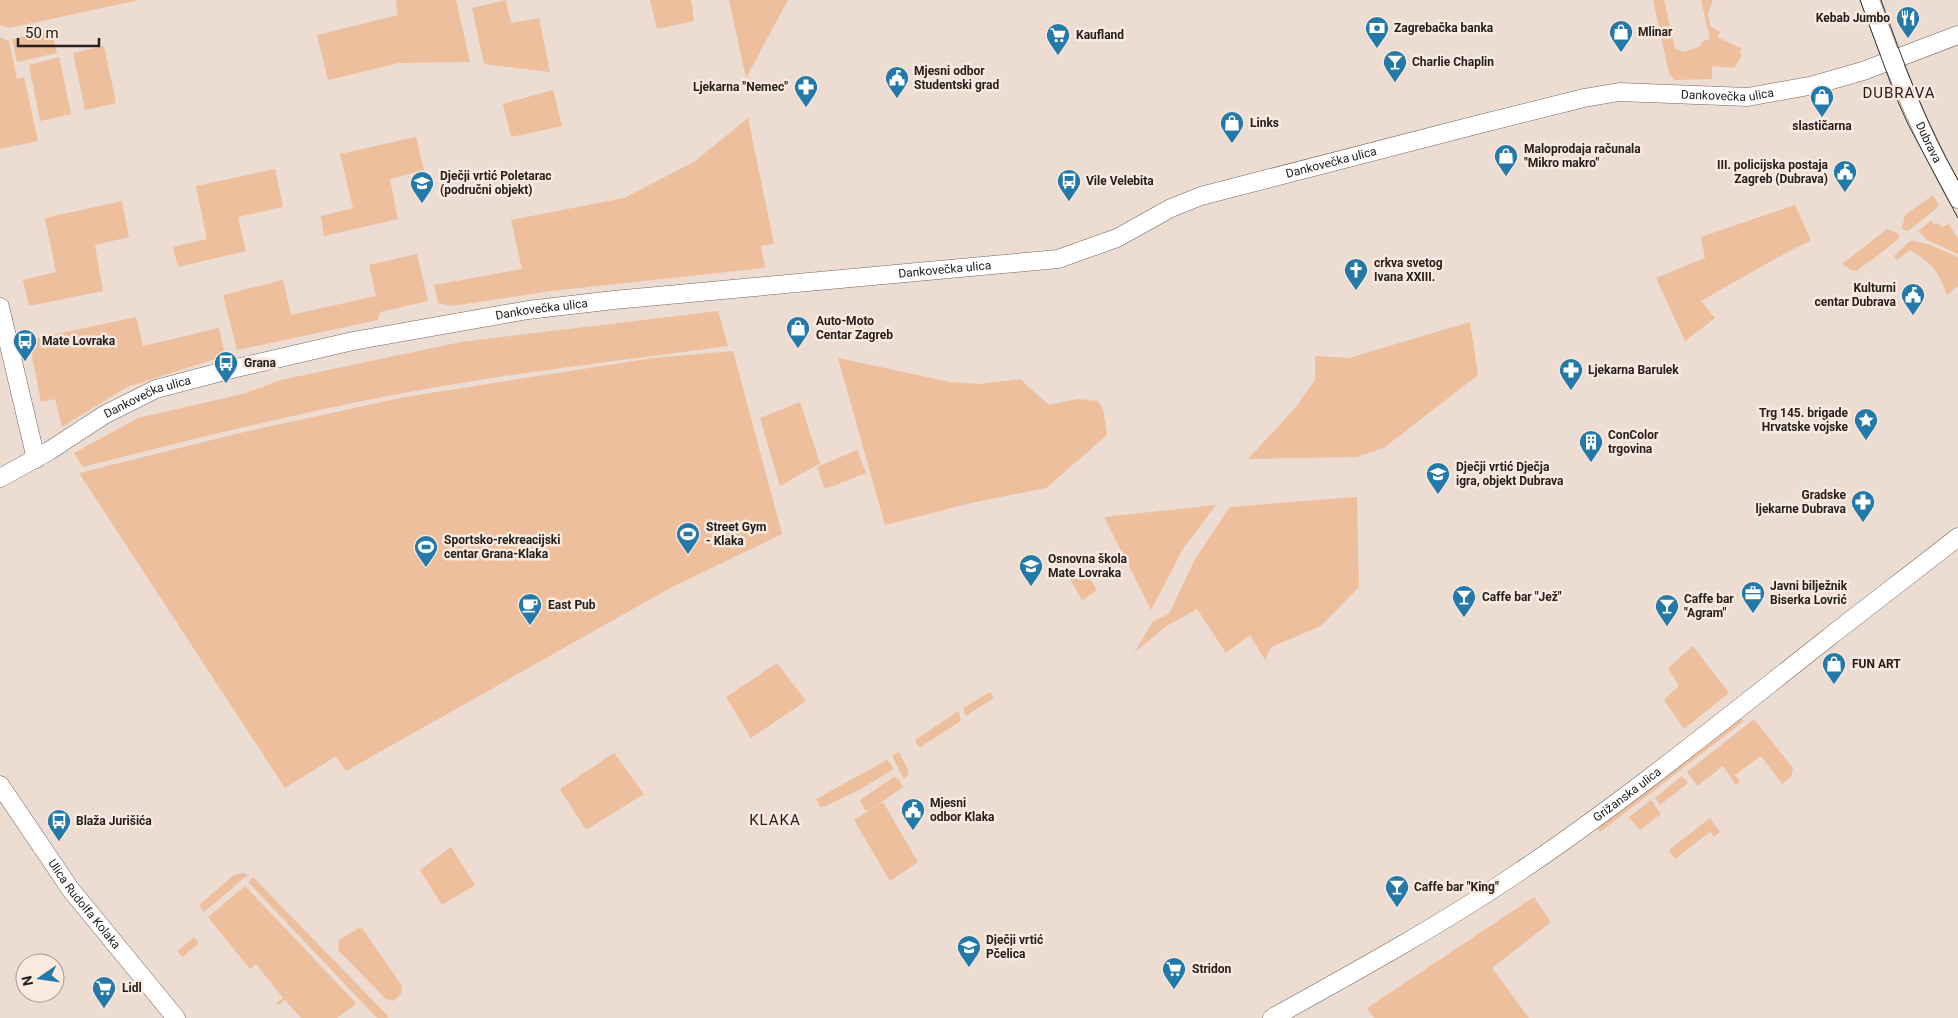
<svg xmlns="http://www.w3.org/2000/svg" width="1958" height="1018" viewBox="0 0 1958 1018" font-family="Roboto,sans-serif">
<rect width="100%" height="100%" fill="#ecdcd1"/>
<path fill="#edbf9c" d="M 0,0 L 139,0 L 9,28 L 0,25 Z
M 396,0 L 456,0 L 470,62 L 399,63 L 328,80 L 317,35 L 398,15 Z
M 506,0 L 511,23 L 539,18 L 550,72 L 484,64 L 472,8 Z
M 650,0 L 691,0 L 694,21 L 657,29 Z
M 729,0 L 788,0 L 746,78 Z
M 1653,0 L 1664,0 L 1675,48 L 1683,52 L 1699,47 L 1703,41 L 1710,39 L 1701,0 L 1713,0 L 1708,14 L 1710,26 L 1720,32 L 1717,37 L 1741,48 L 1740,53 L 1742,55 L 1734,68 L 1712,66 L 1712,79 L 1674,80 L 1669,73 Z
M 52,31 L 57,53 L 17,62 L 12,39 Z
M 0,37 L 9,41 L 17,79 L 24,77 L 38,141 L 0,149 Z
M 104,46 L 116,103 L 85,110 L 73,53 Z
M 59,57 L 71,114 L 40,121 L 29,65 Z
M 553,90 L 562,126 L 511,137 L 503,104 Z
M 748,118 L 774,244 L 761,246 L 765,268 L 551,291 L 451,306 L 438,303 L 434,285 L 522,269 L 511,220 L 624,198 L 694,162 Z
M 416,137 L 424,170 L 390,179 L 398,219 L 324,236 L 321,216 L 353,208 L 340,154 Z
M 275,169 L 283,207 L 238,217 L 246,251 L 178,267 L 173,247 L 207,239 L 196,186 Z
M 1933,195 L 1939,206 L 1908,231 L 1902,229 L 1905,215 Z
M 122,201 L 129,237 L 95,245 L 103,291 L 29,306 L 23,280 L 56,272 L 45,218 Z
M 1795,205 L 1811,241 L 1789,251 L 1701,301 L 1715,318 L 1685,341 L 1656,278 L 1705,258 L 1701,237 Z
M 1932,220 L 1933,225 L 1938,223 L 1942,227 L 1949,224 L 1958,239 L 1958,254 L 1927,240 L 1918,231 Z
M 1887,229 L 1899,234 L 1898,239 L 1895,242 L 1858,270 L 1853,271 L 1842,264 Z
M 1910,241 L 1925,243 L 1958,257 L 1958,286 L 1947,295 C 1938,271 1933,264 1910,250 L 1897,260 L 1894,256 Z
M 417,254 L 428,301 L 380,312 L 378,320 L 237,350 L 223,295 L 283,280 L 291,315 L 376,296 L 369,265 Z
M 718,311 L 728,346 C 619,361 508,373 399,394 C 293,414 188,440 83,467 L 74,453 L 138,418 L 243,394 L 281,380 L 461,342 Z
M 136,317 L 143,346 L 219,328 L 225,356 L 127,387 L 62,427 L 55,399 L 41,402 L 29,340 Z
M 1470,322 L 1478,375 L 1385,447 L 1357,457 L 1248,459 L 1296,407 L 1315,380 L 1315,356 L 1349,358 Z
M 733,351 L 782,534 L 672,587 L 346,771 L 336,756 L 285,788 L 79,473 L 244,432 L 405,397 L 653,358 Z
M 838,358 L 950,382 L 980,384 L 1020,379 L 1049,405 L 1077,399 L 1098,401 L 1103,409 L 1107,435 L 1046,488 L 971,503 L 885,525 Z
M 800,402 L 820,463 L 780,486 L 760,418 Z
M 857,450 L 866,473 L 825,489 L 817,467 Z
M 1357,497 L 1359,587 L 1321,626 L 1271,647 L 1265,660 L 1250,635 L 1226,653 L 1197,609 L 1165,627 L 1134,653 L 1153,621 L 1169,614 L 1195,559 L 1230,507 Z
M 1216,505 L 1183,549 L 1151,610 L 1104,517 Z
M 1084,569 L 1097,590 L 1082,600 L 1069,578 Z
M 1693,646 L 1729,693 L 1684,729 L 1664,700 L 1679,686 L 1668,668 Z
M 777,663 L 806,701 L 751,738 L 726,697 Z
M 990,692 L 994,698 L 966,716 L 963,708 Z
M 957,712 L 959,712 L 961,721 L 920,747 L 917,745 L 915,740 Z
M 1741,718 L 1744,721 L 1600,832 L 1597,829 Z
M 1754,719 L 1793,768 L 1791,777 L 1782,784 L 1761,756 L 1735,775 L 1740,782 L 1736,785 L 1723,766 L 1697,786 L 1687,772 Z
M 899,752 L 908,770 L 908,775 L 904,779 L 892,756 Z
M 614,753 L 644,794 L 586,830 L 560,789 Z
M 887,760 L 893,767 L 892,770 L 857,791 L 823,807 L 820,807 L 816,799 Z
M 1682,776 L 1688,783 L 1660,805 L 1655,798 Z
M 894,777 L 899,780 L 903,787 L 868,811 L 865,810 L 860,800 Z
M 1651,800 L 1661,814 L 1640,830 L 1629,817 Z
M 883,802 L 918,862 L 890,881 L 854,820 Z
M 1710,818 L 1720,832 L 1714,837 L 1710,832 L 1675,859 L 1669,850 Z
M 451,847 L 475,885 L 442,905 L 420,870 Z
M 243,873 L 248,875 L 204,912 L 199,905 L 234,875 Z
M 253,877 L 386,1014 L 388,1018 L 377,1018 L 248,882 Z
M 245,886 L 355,1002 L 355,1005 L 337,1018 L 301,1018 L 285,1000 L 279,1005 L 277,1003 L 283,998 L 256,964 L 250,969 L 208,917 Z
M 1534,897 L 1551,922 L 1492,968 L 1529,1018 L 1374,1018 L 1367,1008 Z
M 362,928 L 402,986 L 401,994 L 393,1001 L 386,999 L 338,950 L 339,940 L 357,929 Z
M 194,937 L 199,943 L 182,957 L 177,951 Z"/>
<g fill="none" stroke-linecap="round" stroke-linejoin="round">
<g stroke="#74665c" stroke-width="19">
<g id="secondary">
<path id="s1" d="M 1870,0 C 1894,69 1922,135 1958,199"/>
<path d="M 0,307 L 36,459"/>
<path id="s2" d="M 0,478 L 49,451 L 104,415 L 156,389 L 232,369 L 353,341 L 528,310 L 614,300 L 1058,259 L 1117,238 L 1171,208 L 1201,196 L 1476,125 L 1584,98 L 1619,92 L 1748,97 L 1814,85 L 1863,71 L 1958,35"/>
<path id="s3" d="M 0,785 L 71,890 L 176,1018"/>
<path id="s4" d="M 1272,1018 C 1355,972 1439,926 1519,872 C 1626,800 1726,718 1828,638 C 1871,604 1915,571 1958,537"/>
</g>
</g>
<use href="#secondary" stroke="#fff" stroke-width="18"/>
<path stroke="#39332e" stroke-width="1" d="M 1860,0 L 1895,95 L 1908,124 L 1958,218
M 1881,0 C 1903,61 1925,123 1958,180"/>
</g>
<defs>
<g id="restaurant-pin" transform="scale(1.25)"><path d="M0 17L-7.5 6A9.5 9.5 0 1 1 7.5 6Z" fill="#237aa9" stroke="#f9e9de"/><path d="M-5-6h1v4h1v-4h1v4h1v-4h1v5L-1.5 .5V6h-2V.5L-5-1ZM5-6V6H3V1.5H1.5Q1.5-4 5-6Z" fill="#fff"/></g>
<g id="bank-pin" transform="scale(1.25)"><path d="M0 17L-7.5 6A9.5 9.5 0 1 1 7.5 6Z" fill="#237aa9" stroke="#f9e9de"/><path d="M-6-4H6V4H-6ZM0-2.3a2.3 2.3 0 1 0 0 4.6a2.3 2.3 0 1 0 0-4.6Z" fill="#fff"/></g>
<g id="shop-pin" transform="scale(1.25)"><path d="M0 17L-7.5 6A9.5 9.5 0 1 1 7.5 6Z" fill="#237aa9" stroke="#f9e9de"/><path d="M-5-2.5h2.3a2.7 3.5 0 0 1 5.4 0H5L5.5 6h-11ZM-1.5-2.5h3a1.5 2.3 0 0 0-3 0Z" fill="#fff"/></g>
<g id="supermarket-pin" transform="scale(1.25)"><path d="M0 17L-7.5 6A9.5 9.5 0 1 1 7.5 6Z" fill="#237aa9" stroke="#f9e9de"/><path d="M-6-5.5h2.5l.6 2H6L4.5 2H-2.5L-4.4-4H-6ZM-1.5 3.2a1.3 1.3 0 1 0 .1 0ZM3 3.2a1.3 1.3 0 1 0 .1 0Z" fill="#fff"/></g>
<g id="bar-pin" transform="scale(1.25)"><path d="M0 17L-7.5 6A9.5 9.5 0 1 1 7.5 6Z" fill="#237aa9" stroke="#f9e9de"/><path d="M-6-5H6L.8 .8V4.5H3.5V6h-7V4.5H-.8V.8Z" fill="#fff"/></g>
<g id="civic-pin" transform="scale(1.25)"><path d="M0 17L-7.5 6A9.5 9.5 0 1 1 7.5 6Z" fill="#237aa9" stroke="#f9e9de"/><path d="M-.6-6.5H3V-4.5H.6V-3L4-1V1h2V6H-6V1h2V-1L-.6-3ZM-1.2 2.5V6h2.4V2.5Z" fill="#fff"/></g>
<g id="pharmacy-pin" transform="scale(1.25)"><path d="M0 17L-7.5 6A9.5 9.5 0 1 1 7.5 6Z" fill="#237aa9" stroke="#f9e9de"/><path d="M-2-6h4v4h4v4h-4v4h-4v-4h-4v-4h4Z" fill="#fff"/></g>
<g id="bus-pin" transform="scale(1.25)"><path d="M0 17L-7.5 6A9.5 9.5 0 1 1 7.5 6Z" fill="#237aa9" stroke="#f9e9de"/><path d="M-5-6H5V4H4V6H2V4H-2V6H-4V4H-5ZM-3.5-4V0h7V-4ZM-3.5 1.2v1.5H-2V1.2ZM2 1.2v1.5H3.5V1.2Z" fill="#fff"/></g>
<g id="school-pin" transform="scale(1.25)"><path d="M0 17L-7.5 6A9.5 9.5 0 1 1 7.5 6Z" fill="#237aa9" stroke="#f9e9de"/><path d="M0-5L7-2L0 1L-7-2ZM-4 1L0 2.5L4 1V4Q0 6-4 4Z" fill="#fff"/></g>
<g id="church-pin" transform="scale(1.25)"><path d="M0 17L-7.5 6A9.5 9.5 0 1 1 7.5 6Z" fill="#237aa9" stroke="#f9e9de"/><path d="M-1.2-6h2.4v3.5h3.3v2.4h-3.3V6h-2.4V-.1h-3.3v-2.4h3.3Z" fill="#fff"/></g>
<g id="sight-pin" transform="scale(1.25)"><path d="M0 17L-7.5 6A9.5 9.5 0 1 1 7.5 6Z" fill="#237aa9" stroke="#f9e9de"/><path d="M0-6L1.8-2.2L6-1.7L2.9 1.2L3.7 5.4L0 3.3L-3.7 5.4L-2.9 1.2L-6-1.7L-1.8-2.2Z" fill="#fff"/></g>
<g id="building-pin" transform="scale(1.25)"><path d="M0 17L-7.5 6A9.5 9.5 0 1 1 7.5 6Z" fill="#237aa9" stroke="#f9e9de"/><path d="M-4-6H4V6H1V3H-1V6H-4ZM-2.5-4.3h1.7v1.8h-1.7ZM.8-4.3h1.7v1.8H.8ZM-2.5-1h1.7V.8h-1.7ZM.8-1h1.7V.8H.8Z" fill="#fff"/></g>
<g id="stadium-pin" transform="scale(1.25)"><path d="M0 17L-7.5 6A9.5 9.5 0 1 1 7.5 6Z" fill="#237aa9" stroke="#f9e9de"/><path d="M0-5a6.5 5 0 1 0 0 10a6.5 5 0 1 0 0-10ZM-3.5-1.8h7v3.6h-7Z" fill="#fff"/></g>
<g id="office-pin" transform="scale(1.25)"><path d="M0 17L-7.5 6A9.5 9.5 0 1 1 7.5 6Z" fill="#237aa9" stroke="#f9e9de"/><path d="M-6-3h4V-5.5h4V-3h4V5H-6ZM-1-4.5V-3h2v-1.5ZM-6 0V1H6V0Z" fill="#fff"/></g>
<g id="cafe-pin" transform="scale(1.25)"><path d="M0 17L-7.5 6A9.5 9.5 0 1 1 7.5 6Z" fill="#237aa9" stroke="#f9e9de"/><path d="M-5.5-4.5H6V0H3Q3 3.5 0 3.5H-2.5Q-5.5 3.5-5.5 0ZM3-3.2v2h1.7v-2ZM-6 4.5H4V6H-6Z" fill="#fff"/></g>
</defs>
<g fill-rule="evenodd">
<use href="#restaurant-pin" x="1908" y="18"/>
<use href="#bank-pin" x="1377" y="28"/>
<use href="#shop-pin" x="1621" y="32"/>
<use href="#supermarket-pin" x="1058" y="35"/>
<use href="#bar-pin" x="1395" y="62"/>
<use href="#civic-pin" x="897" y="78"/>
<use href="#pharmacy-pin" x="806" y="87"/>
<use href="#shop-pin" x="1822" y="97"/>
<use href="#shop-pin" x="1232" y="123"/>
<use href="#shop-pin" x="1506" y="156"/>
<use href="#civic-pin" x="1845" y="172"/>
<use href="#bus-pin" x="1069" y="181"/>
<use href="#school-pin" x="422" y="183"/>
<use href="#church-pin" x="1356" y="270"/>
<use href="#civic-pin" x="1913" y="295"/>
<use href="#shop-pin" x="798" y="328"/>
<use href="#bus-pin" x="25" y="341"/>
<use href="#bus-pin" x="226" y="363"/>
<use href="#pharmacy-pin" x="1571" y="370"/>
<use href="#sight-pin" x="1866" y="420"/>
<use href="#building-pin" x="1591" y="442"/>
<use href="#school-pin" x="1438" y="474"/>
<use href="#pharmacy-pin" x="1863" y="502"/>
<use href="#stadium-pin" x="688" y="534"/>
<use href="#stadium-pin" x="426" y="547"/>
<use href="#school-pin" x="1031" y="566"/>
<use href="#office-pin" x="1753" y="593"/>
<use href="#bar-pin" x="1464" y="597"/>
<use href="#cafe-pin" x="530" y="605"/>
<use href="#bar-pin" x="1667" y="606"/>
<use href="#shop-pin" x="1834" y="664"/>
<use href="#civic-pin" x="913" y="810"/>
<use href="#bus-pin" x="59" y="821"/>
<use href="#bar-pin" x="1397" y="887"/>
<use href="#school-pin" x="969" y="947"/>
<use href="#supermarket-pin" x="1174" y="969"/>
<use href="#supermarket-pin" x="104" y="988"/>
</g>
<g text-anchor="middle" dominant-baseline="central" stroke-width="5" stroke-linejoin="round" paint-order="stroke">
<g font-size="12" font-weight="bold" fill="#25201c" stroke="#f9e9de" text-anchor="start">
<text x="1890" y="18" text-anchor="end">Kebab Jumbo</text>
<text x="1394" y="28">Zagrebačka banka</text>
<text x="1638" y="32">Mlinar</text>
<text x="1076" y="35">Kaufland</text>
<text x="1412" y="62">Charlie Chaplin</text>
<text x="914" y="71">Mjesni odbor<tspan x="914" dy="14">Studentski grad</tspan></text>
<text x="788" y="87" text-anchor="end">Ljekarna "Nemec"</text>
<text x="1250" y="123">Links</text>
<text x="1822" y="126" text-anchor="middle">slastičarna</text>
<text x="1524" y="149">Maloprodaja računala<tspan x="1524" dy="14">"Mikro makro"</tspan></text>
<text x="1828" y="165" text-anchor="end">III. policijska postaja<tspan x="1828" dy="14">Zagreb (Dubrava)</tspan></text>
<text x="440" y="176">Dječji vrtić Poletarac<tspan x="440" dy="14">(područni objekt)</tspan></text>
<text x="1086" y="181">Vile Velebita</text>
<text x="1374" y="263">crkva svetog<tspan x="1374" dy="14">Ivana XXIII.</tspan></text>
<text x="1896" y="288" text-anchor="end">Kulturni<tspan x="1896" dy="14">centar Dubrava</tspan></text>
<text x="816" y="321">Auto-Moto<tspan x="816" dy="14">Centar Zagreb</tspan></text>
<text x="42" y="341">Mate Lovraka</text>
<text x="244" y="363">Grana</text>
<text x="1588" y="370">Ljekarna Barulek</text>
<text x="1848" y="413" text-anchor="end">Trg 145. brigade<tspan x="1848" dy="14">Hrvatske vojske</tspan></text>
<text x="1608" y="435">ConColor<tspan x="1608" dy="14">trgovina</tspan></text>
<text x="1456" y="467">Dječji vrtić Dječja<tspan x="1456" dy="14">igra, objekt Dubrava</tspan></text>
<text x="1846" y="495" text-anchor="end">Gradske<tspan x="1846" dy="14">ljekarne Dubrava</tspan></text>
<text x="706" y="527">Street Gym<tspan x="706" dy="14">- Klaka</tspan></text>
<text x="444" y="540">Sportsko-rekreacijski<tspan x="444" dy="14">centar Grana-Klaka</tspan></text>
<text x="1048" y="559">Osnovna škola<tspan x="1048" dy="14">Mate Lovraka</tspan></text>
<text x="1770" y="586">Javni bilježnik<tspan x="1770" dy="14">Biserka Lovrić</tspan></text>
<text x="1482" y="597">Caffe bar "Jež"</text>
<text x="1684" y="599">Caffe bar<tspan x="1684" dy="14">"Agram"</tspan></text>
<text x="548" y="605">East Pub</text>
<text x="1852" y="664">FUN ART</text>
<text x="930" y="803">Mjesni<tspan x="930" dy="14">odbor Klaka</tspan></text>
<text x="76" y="821">Blaža Jurišića</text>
<text x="1414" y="887">Caffe bar "King"</text>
<text x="986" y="940">Dječji vrtić<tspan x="986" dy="14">Pčelica</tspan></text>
<text x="1192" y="969">Stridon</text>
<text x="122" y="988">Lidl</text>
</g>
<g font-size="12" fill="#25201c" stroke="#f9e9de">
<text stroke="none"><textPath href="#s2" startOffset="1789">Dankovečka ulica</textPath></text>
<text stroke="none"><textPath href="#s1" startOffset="154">Dubrava</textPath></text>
<text stroke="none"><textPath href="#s2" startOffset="1384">Dankovečka ulica</textPath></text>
<text stroke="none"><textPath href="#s2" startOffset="979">Dankovečka ulica</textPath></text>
<text stroke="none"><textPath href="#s2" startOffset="574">Dankovečka ulica</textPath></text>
<text stroke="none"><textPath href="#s2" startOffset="169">Dankovečka ulica</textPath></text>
<text stroke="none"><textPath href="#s4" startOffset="420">Grižanska ulica</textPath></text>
<text stroke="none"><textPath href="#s3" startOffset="146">Ulica Rudolfa Kolaka</textPath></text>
</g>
<g font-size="15" letter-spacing="1" fill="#25201c" stroke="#f9e9de">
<text x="1899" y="93">DUBRAVA</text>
<text x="775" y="820">KLAKA</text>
</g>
</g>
<g transform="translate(40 978) rotate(257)"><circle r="24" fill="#f9e9de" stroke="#a49990"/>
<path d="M0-4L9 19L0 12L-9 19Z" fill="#237aa9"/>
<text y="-8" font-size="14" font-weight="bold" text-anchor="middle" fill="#25201c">N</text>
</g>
<path d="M18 38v8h81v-8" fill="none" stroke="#25201c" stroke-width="2.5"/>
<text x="25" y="38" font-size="15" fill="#25201c" stroke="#f9e9de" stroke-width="4" paint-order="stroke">50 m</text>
</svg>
